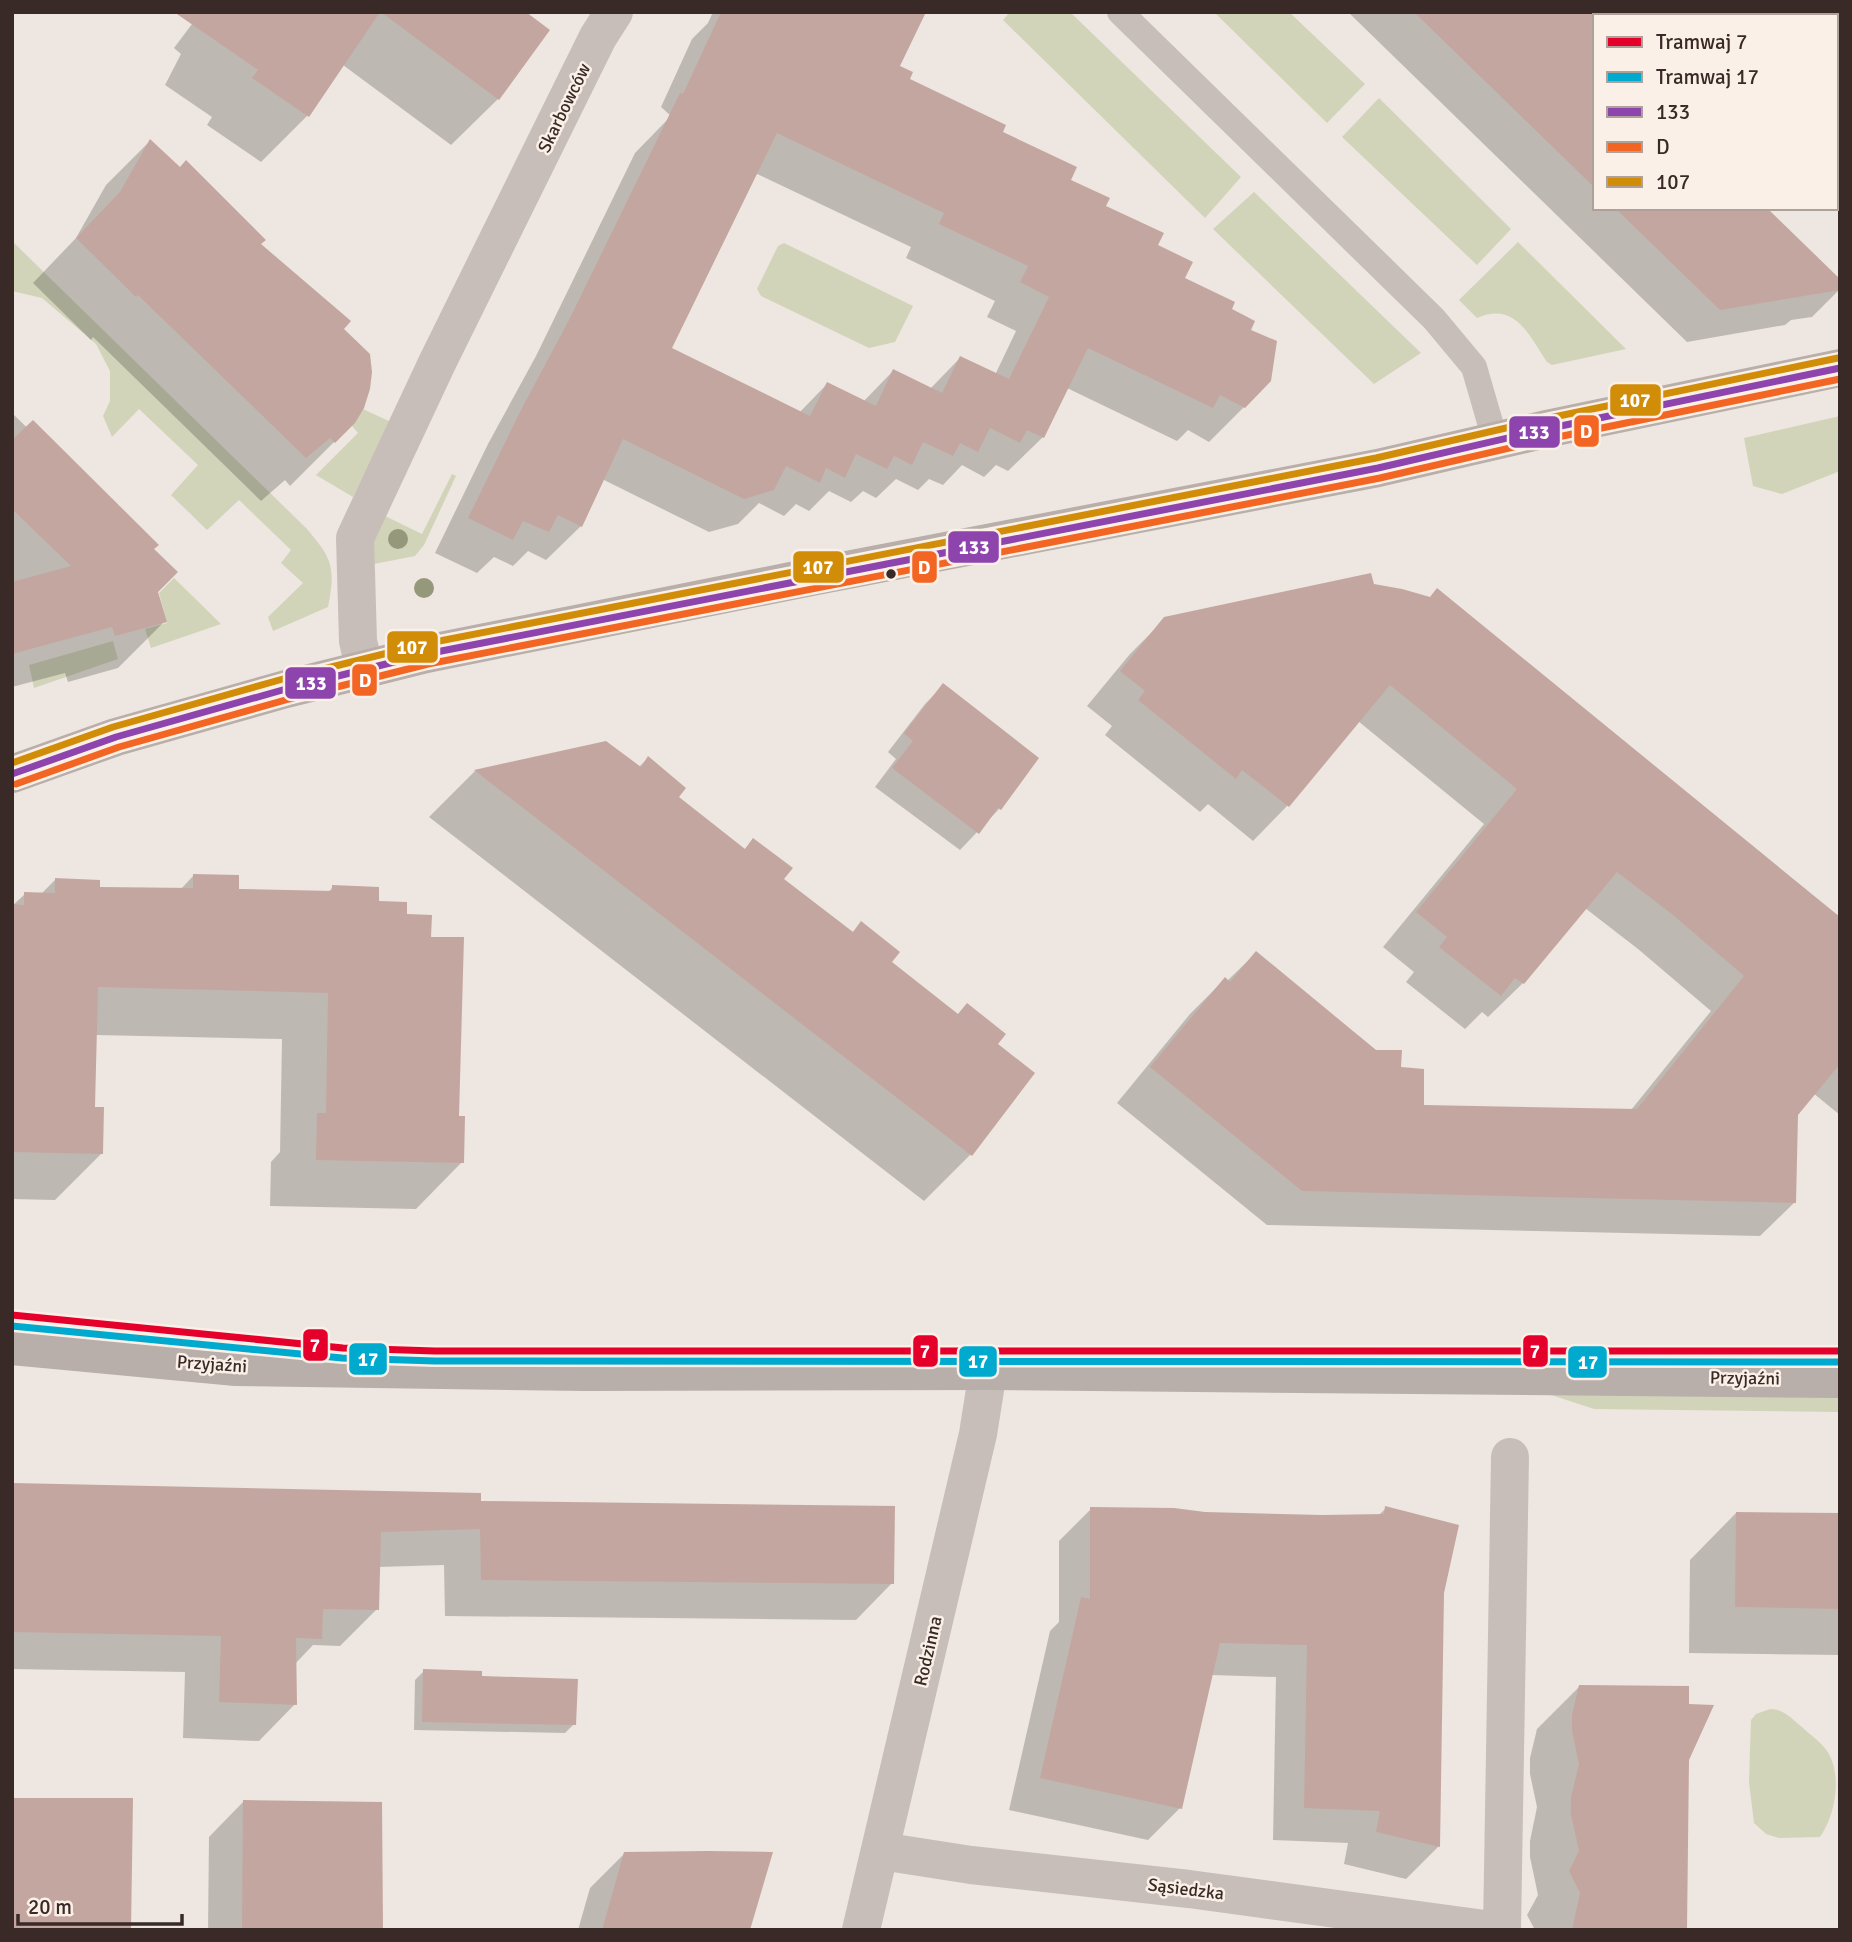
<svg xmlns="http://www.w3.org/2000/svg" width="1852" height="1942" viewBox="0 0 1852 1942" font-family="Signika,sans-serif">
<rect width="100%" height="100%" fill="#eee6e0"/>
<path fill="#d2d4b9" d="M 1010,12 L 1070,12 L 1241,177 L 1205,218 L 1003,20 Z
M 1214,12 L 1289,12 L 1365,84 L 1327,123 Z
M 1379,98 L 1511,229 L 1477,265 L 1342,137 Z
M 1254,192 L 1421,353 L 1374,384 L 1213,229 Z
M 12,241 L 306,528 C 332,558 336,567 328,607 L 273,631 L 268,617 L 303,583 L 281,563 L 291,550 L 239,500 L 207,530 L 171,495 L 198,465 L 139,409 L 112,437 L 103,416 L 110,401 L 110,371 L 96,344 L 42,298 L 12,291 Z
M 1518,242 L 1626,349 L 1552,365 L 1547,362 C 1529,335 1515,301 1477,318 L 1459,300 Z
M 784,243 L 913,306 L 895,342 L 869,348 L 761,296 L 757,289 L 778,246 Z
M 363,409 L 391,422 L 353,497 L 316,475 L 358,433 L 352,426 Z
M 1840,416 L 1840,471 L 1782,494 L 1753,486 L 1744,438 Z
M 452,474 L 456,476 L 424,545 L 415,556 L 374,564 L 374,537 L 383,515 L 422,534 Z
M 174,578 L 221,624 L 151,648 L 145,629 L 167,623 L 159,593 Z
M 113,641 L 118,659 L 34,688 L 29,665 Z
M 1539,1391 L 1840,1394 L 1840,1412 L 1594,1409 Z
M 1770,1709 C 1784,1709 1792,1719 1802,1727 C 1811,1736 1823,1743 1829,1754 C 1842,1778 1835,1816 1820,1837 L 1779,1838 L 1766,1834 L 1754,1823 L 1749,1782 L 1751,1720 L 1756,1714 Z"/>
<path fill="#0003" fill-rule="evenodd" d="M 201,12 L 523,12 L 498,99 L 451,145 L 343,65 L 308,115 L 261,162 L 207,125 L 212,117 L 165,85 L 181,54 L 174,48 Z
M 713,12 L 924,12 L 897,66 L 908,79 L 1000,133 L 1068,180 L 1156,246 L 1183,279 L 1229,310 L 1249,331 L 1244,407 L 1209,442 L 1188,430 L 1177,441 L 1067,388 L 1043,437 L 1008,471 L 996,465 L 984,477 L 962,465 L 943,485 L 929,479 L 918,490 L 896,479 L 876,498 L 863,491 L 851,502 L 829,491 L 809,511 L 796,504 L 784,516 L 759,503 L 738,524 L 709,532 L 602,479 L 581,526 L 546,560 L 528,551 L 513,566 L 494,557 L 477,573 L 435,553 L 488,444 L 536,356 L 635,153 L 671,116 L 661,107 L 692,39 L 708,23 ZM 755,173 L 911,247 L 906,258 L 995,301 L 987,317 L 1016,331 L 995,375 L 960,358 L 930,389 L 893,371 L 863,402 L 827,384 L 799,413 L 670,349 Z
M 1348,12 L 1616,12 L 1619,16 L 1595,16 L 1595,208 L 1765,208 L 1840,289 L 1812,317 L 1791,320 L 1785,325 L 1687,342 Z
M 150,141 L 259,244 L 341,329 L 354,422 L 290,486 L 285,480 L 261,501 L 93,337 L 91,340 L 33,283 L 76,238 L 106,185 Z
M 12,413 L 151,549 L 156,592 L 165,621 L 118,668 L 68,682 L 65,673 L 12,687 Z
M 1372,586 L 1840,920 L 1840,1115 L 1813,1093 L 1796,1114 L 1795,1202 L 1760,1236 L 1267,1225 L 1117,1103 L 1190,1014 L 1225,979 L 1227,981 L 1256,953 L 1399,1069 L 1422,1107 L 1631,1110 L 1711,1011 L 1638,949 L 1585,908 L 1523,983 L 1488,1017 L 1482,1012 L 1465,1029 L 1406,982 L 1414,972 L 1383,947 L 1484,824 L 1358,721 L 1287,806 L 1253,841 L 1208,804 L 1200,812 L 1105,735 L 1112,726 L 1087,706 L 1130,654 L 1165,619 Z
M 943,686 L 999,809 L 960,850 L 875,787 L 896,759 L 888,752 L 925,704 Z
M 605,743 L 639,767 L 648,758 L 676,797 L 744,850 L 753,840 L 782,879 L 852,933 L 861,924 L 889,963 L 996,1044 L 970,1155 L 924,1201 L 429,817 L 475,771 Z
M 194,875 L 237,891 L 327,893 L 333,887 L 377,902 L 405,916 L 429,939 L 462,1162 L 416,1209 L 270,1206 L 271,1162 L 280,1152 L 282,1039 L 95,1035 L 94,1108 L 102,1153 L 55,1200 L 12,1199 L 12,906 L 25,894 L 41,894 L 55,880 L 98,889 L 180,890 Z
M 12,1485 L 479,1502 L 892,1583 L 856,1620 L 445,1616 L 444,1565 L 378,1567 L 377,1609 L 340,1646 L 313,1645 L 295,1664 L 295,1704 L 259,1741 L 183,1738 L 185,1672 L 12,1669 Z
M 1386,1508 L 1442,1593 L 1438,1847 L 1406,1879 L 1344,1864 L 1348,1843 L 1273,1840 L 1276,1677 L 1211,1675 L 1180,1808 L 1148,1840 L 1009,1810 L 1050,1631 L 1059,1622 L 1059,1541 L 1091,1509 L 1205,1514 L 1378,1516 Z
M 1736,1513 L 1840,1515 L 1840,1655 L 1689,1653 L 1690,1560 Z
M 424,1671 L 480,1677 L 574,1724 L 565,1733 L 414,1730 L 415,1680 Z
M 1580,1686 L 1687,1760 L 1685,1930 L 1535,1930 L 1527,1915 L 1538,1895 L 1530,1857 L 1530,1841 L 1537,1807 L 1530,1774 L 1530,1758 L 1537,1729 Z
M 243,1802 L 381,1930 L 208,1930 L 209,1837 Z
M 625,1853 L 748,1930 L 578,1930 L 590,1888 Z"/>
<path fill="#c4a6a0" fill-rule="evenodd" d="M 174,12 L 380,12 L 309,117 L 252,78 L 258,70 Z
M 381,12 L 526,12 L 550,30 L 499,100 Z
M 721,12 L 926,12 L 900,66 L 913,72 L 910,79 L 1006,125 L 1003,132 L 1077,167 L 1071,180 L 1110,198 L 1106,206 L 1164,233 L 1158,245 L 1193,262 L 1185,278 L 1235,302 L 1232,309 L 1255,321 L 1251,330 L 1277,341 L 1271,381 L 1245,408 L 1220,395 L 1213,408 L 1088,348 L 1044,438 L 1027,430 L 1020,443 L 990,428 L 978,452 L 960,443 L 953,456 L 923,442 L 912,465 L 894,456 L 887,469 L 856,454 L 845,478 L 826,468 L 820,483 L 786,466 L 774,490 L 744,499 L 623,439 L 582,527 L 558,515 L 549,532 L 523,521 L 513,540 L 468,518 L 522,408 L 569,320 L 680,93 L 683,94 ZM 777,133 L 944,213 L 939,224 L 1028,266 L 1020,282 L 1049,297 L 1009,379 L 960,356 L 942,393 L 893,369 L 876,406 L 827,382 L 810,416 L 672,348 Z
M 1414,12 L 1595,12 L 1595,188 Z
M 150,139 L 180,167 L 186,160 L 266,240 L 261,244 L 351,321 L 344,329 L 370,354 L 372,372 L 370,389 L 364,408 L 355,423 L 335,443 L 330,438 L 306,458 L 138,295 L 136,297 L 76,238 L 120,192 Z
M 1615,208 L 1767,208 L 1840,279 L 1840,290 L 1720,310 Z
M 33,420 L 159,545 L 154,549 L 178,572 L 158,592 L 167,622 L 115,636 L 112,627 L 12,654 L 12,582 L 71,566 L 12,509 L 12,440 Z
M 1371,573 L 1374,584 L 1402,589 L 1430,597 L 1437,588 L 1840,917 L 1840,1064 L 1798,1115 L 1796,1203 L 1302,1191 L 1150,1067 L 1225,977 L 1230,982 L 1256,951 L 1376,1050 L 1402,1050 L 1401,1067 L 1424,1069 L 1424,1105 L 1637,1109 L 1744,976 L 1673,915 L 1617,872 L 1524,984 L 1515,978 L 1501,996 L 1439,947 L 1447,937 L 1416,912 L 1517,789 L 1390,685 L 1289,807 L 1242,770 L 1236,779 L 1138,700 L 1145,691 L 1120,671 L 1164,617 Z
M 943,683 L 1039,758 L 1001,810 L 998,808 L 979,834 L 892,768 L 913,741 L 904,733 Z
M 606,741 L 641,767 L 648,756 L 686,788 L 679,797 L 745,849 L 753,838 L 793,868 L 784,879 L 853,932 L 861,921 L 900,952 L 892,962 L 958,1014 L 967,1003 L 1006,1034 L 998,1044 L 1035,1073 L 972,1156 L 474,770 Z
M 193,874 L 239,875 L 239,889 L 332,891 L 332,885 L 379,887 L 379,901 L 407,902 L 407,914 L 432,915 L 431,937 L 464,937 L 459,1116 L 465,1116 L 464,1163 L 316,1160 L 317,1113 L 326,1113 L 328,993 L 98,987 L 95,1107 L 104,1107 L 103,1154 L 12,1152 L 12,904 L 24,905 L 24,892 L 55,893 L 55,878 L 100,880 L 100,887 L 193,888 Z
M 12,1483 L 481,1493 L 481,1501 L 895,1506 L 894,1584 L 481,1580 L 480,1529 L 381,1532 L 379,1610 L 323,1609 L 322,1639 L 296,1638 L 297,1705 L 219,1702 L 221,1636 L 12,1632 Z
M 1385,1506 L 1459,1525 L 1444,1593 L 1440,1847 L 1376,1832 L 1380,1811 L 1304,1808 L 1307,1645 L 1220,1643 L 1182,1809 L 1040,1778 L 1081,1597 L 1090,1599 L 1090,1507 L 1174,1508 L 1205,1512 L 1322,1515 L 1384,1514 Z
M 1736,1512 L 1840,1513 L 1840,1609 L 1735,1607 Z
M 423,1669 L 482,1671 L 482,1676 L 578,1679 L 576,1725 L 422,1722 Z
M 1579,1685 L 1689,1686 L 1689,1704 L 1714,1705 L 1689,1760 L 1687,1930 L 1572,1930 L 1580,1893 L 1569,1871 L 1579,1851 L 1571,1814 L 1571,1797 L 1579,1764 L 1572,1731 L 1572,1715 Z
M 12,1798 L 133,1798 L 131,1930 L 12,1930 Z
M 243,1800 L 382,1802 L 383,1930 L 242,1930 Z
M 624,1852 L 708,1851 L 773,1852 L 750,1930 L 602,1930 Z"/>
<g fill="none" stroke-linecap="round" stroke-linejoin="round">
<path stroke="#c8beb9" stroke-width="26" d="M 1120,12 L 1434,319 L 1474,367 L 1496,443"/>
<path stroke="#c8beb9" stroke-width="38" d="M 365,671 L 358,641 L 355,538 L 437,363 L 598,37 L 614,12
M 881,1851 L 971,1865 L 1189,1889 L 1492,1930
M 861,1930 L 978,1434 L 988,1371
M 1502,1930 L 1510,1457"/>
<path stroke="#b8aeaa" stroke-width="38" d="M 12,774 L 116,737 L 286,689 L 426,654 L 811,577 L 1378,468 L 1551,428 L 1840,368
M 12,1346 L 236,1367 L 586,1372 L 988,1371 L 1840,1379"/>
<g stroke="#fbf0e7" stroke-width="12">
<path id="bus-1" d="M 12,774 L 116,737 L 286,689 L 426,654 L 1378,468 L 1551,428 L 1840,368"/>
</g>
<g stroke="#fbf0e7" stroke-width="12">
<path id="bus-2" d="M 16,784 L 119,747 L 289,699 L 428,664 L 1380,478 L 1553,438 L 1840,379"/>
</g>
<g stroke="#fbf0e7" stroke-width="12">
<path id="bus-3" d="M 12,763 L 113,727 L 283,679 L 424,644 L 1376,458 L 1549,418 L 1838,358"/>
</g>
<use href="#bus-1" stroke="#8e44ad" stroke-width="7"/>
<use href="#bus-2" stroke="#f26522" stroke-width="7"/>
<use href="#bus-3" stroke="#d18d08" stroke-width="7"/>
<g stroke="#fbf0e7" stroke-width="12">
<path id="tram-1" d="M 12,1315 L 343,1348 L 435,1351 L 1840,1351"/>
</g>
<g stroke="#fbf0e7" stroke-width="12">
<path id="tram-2" d="M 12,1326 L 342,1358 L 435,1361 L 1840,1362"/>
</g>
<use href="#tram-1" stroke="#e4002b" stroke-width="7"/>
<use href="#tram-2" stroke="#00a9ce" stroke-width="7"/>
</g>
<g fill="#96987b">
<circle cx="398" cy="539" r="10"/>
<circle cx="424" cy="588" r="10"/>
</g>
<circle fill="#392a27" stroke="#fbf0e7" stroke-width="2.5" cx="891" cy="574" r="6"/>
<g text-anchor="middle" dominant-baseline="central" stroke-width="5" stroke-linejoin="round" paint-order="stroke">
<g font-size="18" fill="#392a27" stroke="#fbf0e7">
<text transform="translate(564 108) rotate(-64)">Skarbowców</text>
<text transform="translate(212 1364) rotate(4)">Przyjaźni</text>
<text transform="translate(1745 1378) rotate(1)">Przyjaźni</text>
<text transform="translate(928 1651) rotate(-77)">Rodzinna</text>
<text transform="translate(1186 1889) rotate(7)">Sąsiedzka</text>
</g>
</g>
<g stroke="#fbf0e7" stroke-width="2.5">
<rect x="1609" y="383" width="53" height="34" rx="7" fill="#d18d08"/>
<rect x="1573" y="414" width="27" height="34" rx="7" fill="#f26522"/>
<rect x="1508" y="415" width="53" height="34" rx="7" fill="#8e44ad"/>
<rect x="947" y="530" width="53" height="34" rx="7" fill="#8e44ad"/>
<rect x="792" y="550" width="53" height="34" rx="7" fill="#d18d08"/>
<rect x="911" y="550" width="27" height="34" rx="7" fill="#f26522"/>
<rect x="386" y="630" width="53" height="34" rx="7" fill="#d18d08"/>
<rect x="351" y="663" width="27" height="34" rx="7" fill="#f26522"/>
<rect x="284" y="666" width="53" height="34" rx="7" fill="#8e44ad"/>
<rect x="302" y="1328" width="27" height="34" rx="7" fill="#e4002b"/>
<rect x="912" y="1334" width="27" height="34" rx="7" fill="#e4002b"/>
<rect x="1522" y="1334" width="27" height="34" rx="7" fill="#e4002b"/>
<rect x="348" y="1342" width="40" height="34" rx="7" fill="#00a9ce"/>
<rect x="958" y="1345" width="40" height="33" rx="7" fill="#00a9ce"/>
<rect x="1567" y="1345" width="41" height="34" rx="7" fill="#00a9ce"/>
</g>
<g font-size="19" text-anchor="middle" font-weight="bold" fill="#fff">
<text x="1635" y="407">107</text>
<text x="1586" y="438">D</text>
<text x="1534" y="439">133</text>
<text x="974" y="554">133</text>
<text x="818" y="574">107</text>
<text x="924" y="574">D</text>
<text x="412" y="654">107</text>
<text x="365" y="687">D</text>
<text x="311" y="690">133</text>
<text x="315" y="1352">7</text>
<text x="925" y="1358">7</text>
<text x="1535" y="1358">7</text>
<text x="368" y="1366">17</text>
<text x="978" y="1368">17</text>
<text x="1588" y="1369">17</text>
</g>
<rect width="1852" height="1942" fill="none" stroke="#392a27" stroke-width="28"/>
<rect x="1593" y="14" width="245" height="196" fill="#fbf0e7" stroke="#ada19a" stroke-width="2"/>
<rect x="1607" y="37" width="35" height="10" fill="#e4002b" stroke="#ada19a" stroke-width="2"/>
<text x="1656" y="49" font-size="21" fill="#392a27">Tramwaj 7</text>
<rect x="1607" y="72" width="35" height="10" fill="#00a9ce" stroke="#ada19a" stroke-width="2"/>
<text x="1656" y="84" font-size="21" fill="#392a27">Tramwaj 17</text>
<rect x="1607" y="107" width="35" height="10" fill="#8e44ad" stroke="#ada19a" stroke-width="2"/>
<text x="1656" y="119" font-size="21" fill="#392a27">133</text>
<rect x="1607" y="142" width="35" height="10" fill="#f26522" stroke="#ada19a" stroke-width="2"/>
<text x="1656" y="154" font-size="21" fill="#392a27">D</text>
<rect x="1607" y="177" width="35" height="10" fill="#d18d08" stroke="#ada19a" stroke-width="2"/>
<text x="1656" y="189" font-size="21" fill="#392a27">107</text>
<path d="M18 1914v10h164v-10" fill="none" stroke="#392a27" stroke-width="3.5"/>
<text x="28" y="1914" font-size="21" fill="#392a27" stroke="#fbf0e7" stroke-width="5" paint-order="stroke">20 m</text>
</svg>
